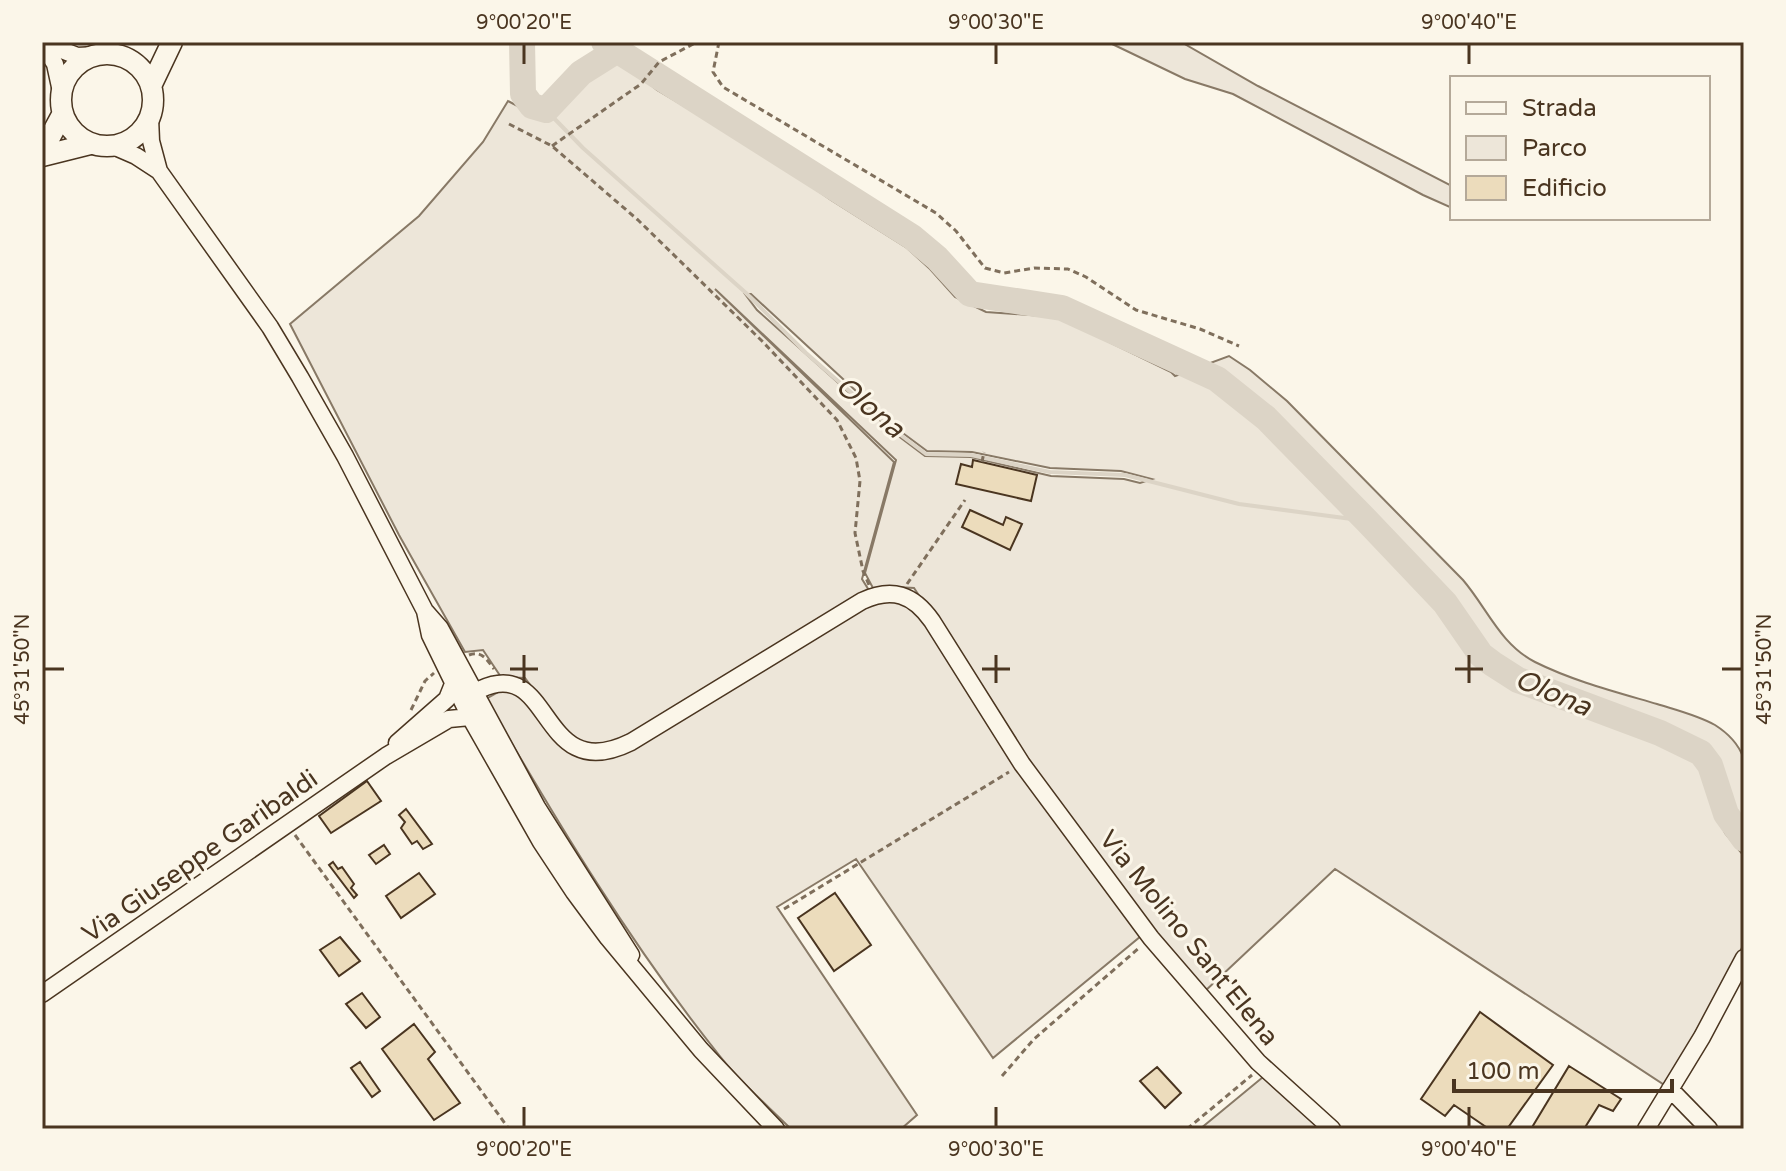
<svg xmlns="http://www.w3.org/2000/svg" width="1786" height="1171" viewBox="0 0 1786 1171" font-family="'Varela Round',sans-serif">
<rect width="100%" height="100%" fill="#fbf6e9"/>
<path fill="#ede6d9" stroke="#887966" stroke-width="2" fill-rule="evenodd" d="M 1108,42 L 1181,42 L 1258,86 L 1452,186 L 1452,208 L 1423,195 L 1233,94 L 1185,79 Z
M 616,57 L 657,90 L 765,154 L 831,200 L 907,248 L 930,269 L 955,297 L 986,312 L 1058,317 L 1171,372 L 1175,376 L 1229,356 L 1250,370 L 1287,401 L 1463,580 C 1487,608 1500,644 1535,662 C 1573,681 1616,692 1657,704 C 1676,710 1697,715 1715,725 C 1726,732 1738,743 1743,757 C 1749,774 1744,810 1744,830 C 1722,802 1726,763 1698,740 L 1523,677 L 1487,651 L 1453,602 L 1430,580 L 1411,574 C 1442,612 1470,665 1513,688 C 1528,697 1548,701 1565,707 C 1594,717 1623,728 1652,739 C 1669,746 1686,752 1700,766 L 1725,833 L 1744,856 L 1744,944 L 1666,1086 L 1335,869 L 1203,993 L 1165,946 L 1017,745 L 914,588 L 896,587 L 874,590 L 865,573 L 896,460 L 715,289 L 894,462 L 862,579 L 870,592 L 618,743 L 584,744 L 563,729 L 525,678 L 501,677 L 483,650 L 465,652 L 399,535 L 290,324 L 419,216 L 483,142 L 508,101 L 540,118 L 556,110 L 579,83 ZM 745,294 L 751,294 L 896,428 L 927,451 L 972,452 L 1050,468 L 1121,471 L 1152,479 L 1140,483 L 1124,479 L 1051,476 L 971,457 L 925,456 L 893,432 L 757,310 Z
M 896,599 L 922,618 L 1141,936 L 993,1058 L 856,859 L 777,907 L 917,1115 L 901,1129 L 791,1129 C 767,1105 740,1082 719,1055 C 631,945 557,822 486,699 L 502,690 L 514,689 L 602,759 L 610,757 L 869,603 Z
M 1263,1077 L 1320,1129 L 1200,1129 Z"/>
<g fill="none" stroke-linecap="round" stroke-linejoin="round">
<path stroke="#dcd4c6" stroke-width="4" d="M 546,110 L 583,148 L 746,293 L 806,353 L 894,430 L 926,454 L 971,455 L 1050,472 L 1125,475 L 1239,504 L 1367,521"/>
<path stroke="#dcd4c6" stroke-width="26" d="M 522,42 L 523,94 L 532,106 L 546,110 L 581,73 L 616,51
M 604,42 L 912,237 L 937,258 L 970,294 L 1062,308 L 1217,379 L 1266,418 L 1367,521 L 1445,603 L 1481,655 L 1493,664 L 1518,680 L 1660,733 L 1701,753 L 1710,765 L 1726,814 L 1744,839"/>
</g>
<path fill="#ecdcbc" stroke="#4a3520" stroke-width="2" d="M 973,460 L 1037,475 L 1031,501 L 956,484 L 961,464 L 972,467 Z
M 970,510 L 1003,525 L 1006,517 L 1022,524 L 1010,550 L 962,527 Z
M 367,781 L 381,801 L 331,833 L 319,816 Z
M 406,809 L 432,844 L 423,849 L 417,841 L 412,844 L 401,828 L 405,822 L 399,815 Z
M 384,845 L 390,854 L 376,864 L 369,855 Z
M 333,862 L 338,869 L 342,867 L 354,884 L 351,888 L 357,895 L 354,898 L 329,865 Z
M 419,873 L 435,894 L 401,918 L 386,896 Z
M 835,893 L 871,945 L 834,971 L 798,918 Z
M 340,937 L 360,961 L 339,976 L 320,950 Z
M 362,993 L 380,1017 L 366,1028 L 346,1004 Z
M 1480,1012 L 1553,1065 L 1507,1129 L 1489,1129 L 1454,1105 L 1445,1116 L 1421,1099 Z
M 414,1024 L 435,1052 L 428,1059 L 460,1103 L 434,1120 L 382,1049 Z
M 360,1062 L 380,1091 L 372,1097 L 351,1068 Z
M 1569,1066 L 1621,1099 L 1613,1111 L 1599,1105 L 1584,1129 L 1531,1129 Z
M 1157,1067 L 1181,1093 L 1165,1108 L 1140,1081 Z"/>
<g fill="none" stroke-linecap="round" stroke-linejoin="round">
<g stroke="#4a3520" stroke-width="19">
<path id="minor" d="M 42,42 L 77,56 L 98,55
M 42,44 L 55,64 L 62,96
M 150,118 L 151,141 L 159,171 L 270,327 L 300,377 L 345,456 L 425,611 L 430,635 L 470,717 L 541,842 L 574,892 L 608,938 L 701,1050 L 776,1129
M 113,146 L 136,156 L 159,171
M 426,612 L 440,628 L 537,807 L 631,955
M 481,689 C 554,655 538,788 631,742 L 862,601 C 892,587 913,594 932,621 L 1022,764 L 1151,938 L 1258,1062 L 1332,1129
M 397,743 L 447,699 L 453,684
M 42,994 L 386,756 L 449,719 L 470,717
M 1670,1089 L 1709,1129
M 1646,1129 L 1702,1037 L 1744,958"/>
</g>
<g stroke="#4a3520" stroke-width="23">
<path id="major" d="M61 100a46 46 0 1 1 92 0a46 46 0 1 1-92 0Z
M 151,86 L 172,42
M 42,152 L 63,113
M 42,156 L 90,144"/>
</g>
<path stroke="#7f6f5c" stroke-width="3" stroke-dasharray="6 4" stroke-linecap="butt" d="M 719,42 L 713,72 L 723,87 L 936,213 L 956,231 L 985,268 L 1004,273 L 1034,268 L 1068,269 L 1086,277 L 1136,310 L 1200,329 L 1239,346
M 509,124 L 552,146 L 638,220 L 762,341 L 837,420 L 856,458 L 860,481 L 855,533 L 863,571 L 869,585
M 552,146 L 641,84 L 659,62 L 697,42
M 982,462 L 984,452
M 907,584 L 965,500
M 469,655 C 482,650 487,660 494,669
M 411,710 L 425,681 L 434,673
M 295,835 L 509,1129
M 784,909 L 1009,772
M 1002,1076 L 1034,1039 L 1139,948
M 1187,1129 L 1252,1075"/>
<use href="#minor" stroke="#fbf6e9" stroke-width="16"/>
<use href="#major" stroke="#fbf6e9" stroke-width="20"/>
</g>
<path fill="none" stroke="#4a3520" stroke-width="3" d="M 524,44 L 524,64M 996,44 L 996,64M 1469,44 L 1469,64M 524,655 L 524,683M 996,655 L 996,683M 1469,655 L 1469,683M 44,669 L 64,669M 510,669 L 538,669M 982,669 L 1010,669M 1455,669 L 1483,669M 1722,669 L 1742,669M 524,1107 L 524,1127M 996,1107 L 996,1127M 1469,1107 L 1469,1127"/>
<g text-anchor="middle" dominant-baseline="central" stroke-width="6" stroke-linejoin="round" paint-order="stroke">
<g font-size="26" fill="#4a3520" stroke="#fbf6e9">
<text transform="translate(200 856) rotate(-35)">Via Giuseppe Garibaldi</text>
<text transform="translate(1189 938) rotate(51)">Via Molino Sant'Elena</text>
</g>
<g font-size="28" font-style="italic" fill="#4a3520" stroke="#fbf6e9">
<text transform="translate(870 407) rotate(40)">Olona</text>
<text transform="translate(1553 693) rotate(23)">Olona</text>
</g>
</g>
<rect width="1786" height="1171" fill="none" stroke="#fbf6e9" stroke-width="88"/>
<rect x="1450" y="76" width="260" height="144" fill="#fbf6e9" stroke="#b4a999" stroke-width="2"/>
<rect x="1466" y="102" width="40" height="12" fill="#fbf6e9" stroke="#b4a999" stroke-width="2"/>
<text x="1522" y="116" font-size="24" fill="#4a3520">Strada</text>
<rect x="1466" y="136" width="40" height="24" fill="#ede6d9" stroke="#b4a999" stroke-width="2"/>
<text x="1522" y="156" font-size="24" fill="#4a3520">Parco</text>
<rect x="1466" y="176" width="40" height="24" fill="#ecdcbc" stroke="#b4a999" stroke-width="2"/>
<text x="1522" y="196" font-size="24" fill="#4a3520">Edificio</text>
<path d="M1454 1079v12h218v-12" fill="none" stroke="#4a3520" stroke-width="4"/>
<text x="1466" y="1079" font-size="24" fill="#4a3520" stroke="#fbf6e9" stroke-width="6" paint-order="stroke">100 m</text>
<rect x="44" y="44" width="1698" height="1083" fill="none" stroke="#4a3520" stroke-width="3"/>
<g font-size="20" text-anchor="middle" fill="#4a3520">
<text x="524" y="29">9°00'20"E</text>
<text x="996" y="29">9°00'30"E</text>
<text x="1469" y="29">9°00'40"E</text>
<text transform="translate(22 669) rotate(-90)" y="7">45°31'50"N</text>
<text transform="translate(1764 669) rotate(-90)" y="7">45°31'50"N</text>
<text x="524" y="1156">9°00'20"E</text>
<text x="996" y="1156">9°00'30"E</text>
<text x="1469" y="1156">9°00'40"E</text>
</g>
</svg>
